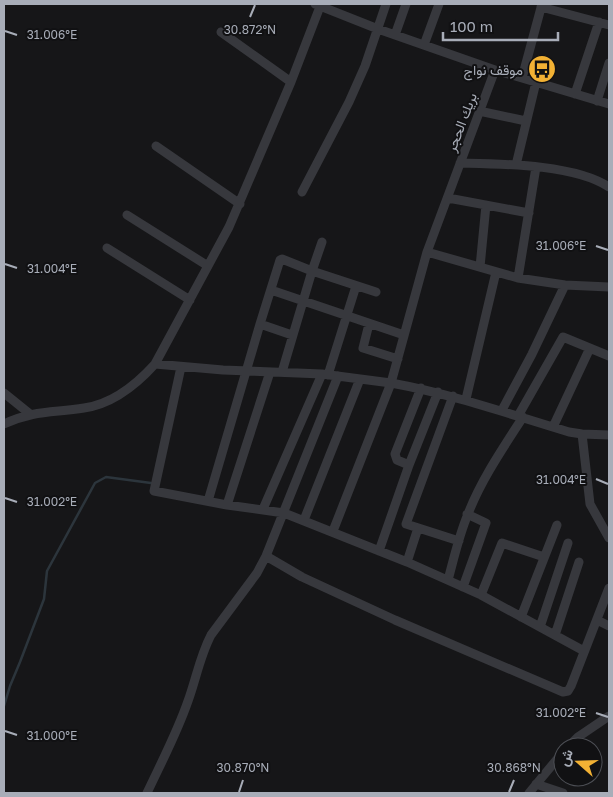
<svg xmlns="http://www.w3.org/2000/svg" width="613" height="797" viewBox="0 0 613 797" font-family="'Golos Text',Vazirmatn,sans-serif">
<rect width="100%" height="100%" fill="#161618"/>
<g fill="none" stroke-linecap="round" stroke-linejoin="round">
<path stroke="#2c353c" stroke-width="2.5" d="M 4,706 L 10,686 L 20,662 L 44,599 L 47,571 L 95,483 L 106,477 L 151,483"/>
<path stroke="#37383d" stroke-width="9" d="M 315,4 L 378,29 L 495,70
M 541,7 L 609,25
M 221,32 L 291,82
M 395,35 L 406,4
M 424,45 L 439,4
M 522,78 L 609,104
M 575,94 L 599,22
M 597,101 L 609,63
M 479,111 L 526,121
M 156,146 L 240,204
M 460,163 C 502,164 574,164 609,187
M 516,165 L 536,82
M 302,192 L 349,102 L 365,66 L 386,4
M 448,198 L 529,213
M 127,215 L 208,266
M 107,248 L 190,300
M 427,252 L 518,278 L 565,285 L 609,287
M 480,267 L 486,205
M 518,278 L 536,167
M 271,290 L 404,335
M 260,324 L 292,335
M 369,324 L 363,348 L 398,359
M 155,364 L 229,227 L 291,82 L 321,4
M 181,367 L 154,491 L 227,505 L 284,513 L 407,562 L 481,595 L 584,651
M 282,372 L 312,271 L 322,242
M 328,375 L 356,286
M 4,393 L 30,414
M 453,396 L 406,524 L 459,541
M 466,399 L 496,272
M 502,410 L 532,354 L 565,285
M 518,416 L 563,337 L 609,356
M 4,424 C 34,410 53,413 84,408 C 113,404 136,385 155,364 L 223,370 L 322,374 L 391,383 L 427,252 L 495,70 L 522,78 L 542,4
M 553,427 L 590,348
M 582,434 L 590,504 L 609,538
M 409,465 L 397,460 L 395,454 L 421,388
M 208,501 L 260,324 L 280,260 L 282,259 L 312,271 L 376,292
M 227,505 L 270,372
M 263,509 L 322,374
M 304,520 L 360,379
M 333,531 L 391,383 C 452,394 509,414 569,432 L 582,434 L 609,435
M 379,551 L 409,465 L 438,392
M 266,556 L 302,577 L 395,620 L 563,692 L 568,691 L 571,686 L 609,588
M 407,562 L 418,528
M 448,580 C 454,558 459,535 468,514 C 481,480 503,448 523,417
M 463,587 L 486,523 L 467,514
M 481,595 L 502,543 L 544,557
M 521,617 L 557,525
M 597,620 L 609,626
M 540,627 L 568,543
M 555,635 L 579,562
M 568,747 L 578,737 L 609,716
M 536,784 L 563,793
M 147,793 C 161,763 177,733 188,701 C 196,679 200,656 211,635 L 257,573 L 266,556 L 338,376
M 529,793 L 563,752"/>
</g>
<path fill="none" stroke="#a8adb8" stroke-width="2" d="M 250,17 L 255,5M 5,31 L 17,35M 596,246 L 608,250M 5,264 L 17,268M 596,479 L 608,484M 5,498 L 17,502M 596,713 L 608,717M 5,731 L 17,735M 239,792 L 243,780M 509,792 L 514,780"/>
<defs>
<g id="bus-disc" transform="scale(1.4375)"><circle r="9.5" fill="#f2b134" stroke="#111113"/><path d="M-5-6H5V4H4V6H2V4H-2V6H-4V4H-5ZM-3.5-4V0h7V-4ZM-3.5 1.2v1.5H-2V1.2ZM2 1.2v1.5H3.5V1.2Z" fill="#111"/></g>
</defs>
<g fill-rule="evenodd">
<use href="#bus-disc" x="542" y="69"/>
</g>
<g text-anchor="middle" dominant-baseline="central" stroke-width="4" stroke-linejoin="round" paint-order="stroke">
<g font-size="14" fill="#a8adb8" stroke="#111113" text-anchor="end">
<text x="523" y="69">موقف نواج</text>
</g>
<g font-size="14" fill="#a8adb8" stroke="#111113">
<text transform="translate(461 122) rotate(-69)">بريك الحجر</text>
</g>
</g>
<g font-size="12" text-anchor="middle" fill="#a8adb8" stroke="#111113" stroke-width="4" stroke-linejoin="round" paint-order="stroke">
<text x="250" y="34">30.872°N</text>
<text x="52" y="39">31.006°E</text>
<text x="561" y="250">31.006°E</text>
<text x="52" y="273">31.004°E</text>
<text x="561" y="484">31.004°E</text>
<text x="52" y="506">31.002°E</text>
<text x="561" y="717">31.002°E</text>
<text x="52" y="740">31.000°E</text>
<text x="243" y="772">30.870°N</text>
<text x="514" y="772">30.868°N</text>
</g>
<rect width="613" height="797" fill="none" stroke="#a8adb8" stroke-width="10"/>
<g transform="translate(578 762) rotate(290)"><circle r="24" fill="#111113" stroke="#4d4f55"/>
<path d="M0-4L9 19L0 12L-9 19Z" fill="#f2b134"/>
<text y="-8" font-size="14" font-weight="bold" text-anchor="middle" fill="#a8adb8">ش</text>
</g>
<path d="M443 32v8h115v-8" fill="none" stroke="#a8adb8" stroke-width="2.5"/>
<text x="450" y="32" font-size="15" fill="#a8adb8" stroke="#111113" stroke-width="4" paint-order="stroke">100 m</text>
</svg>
